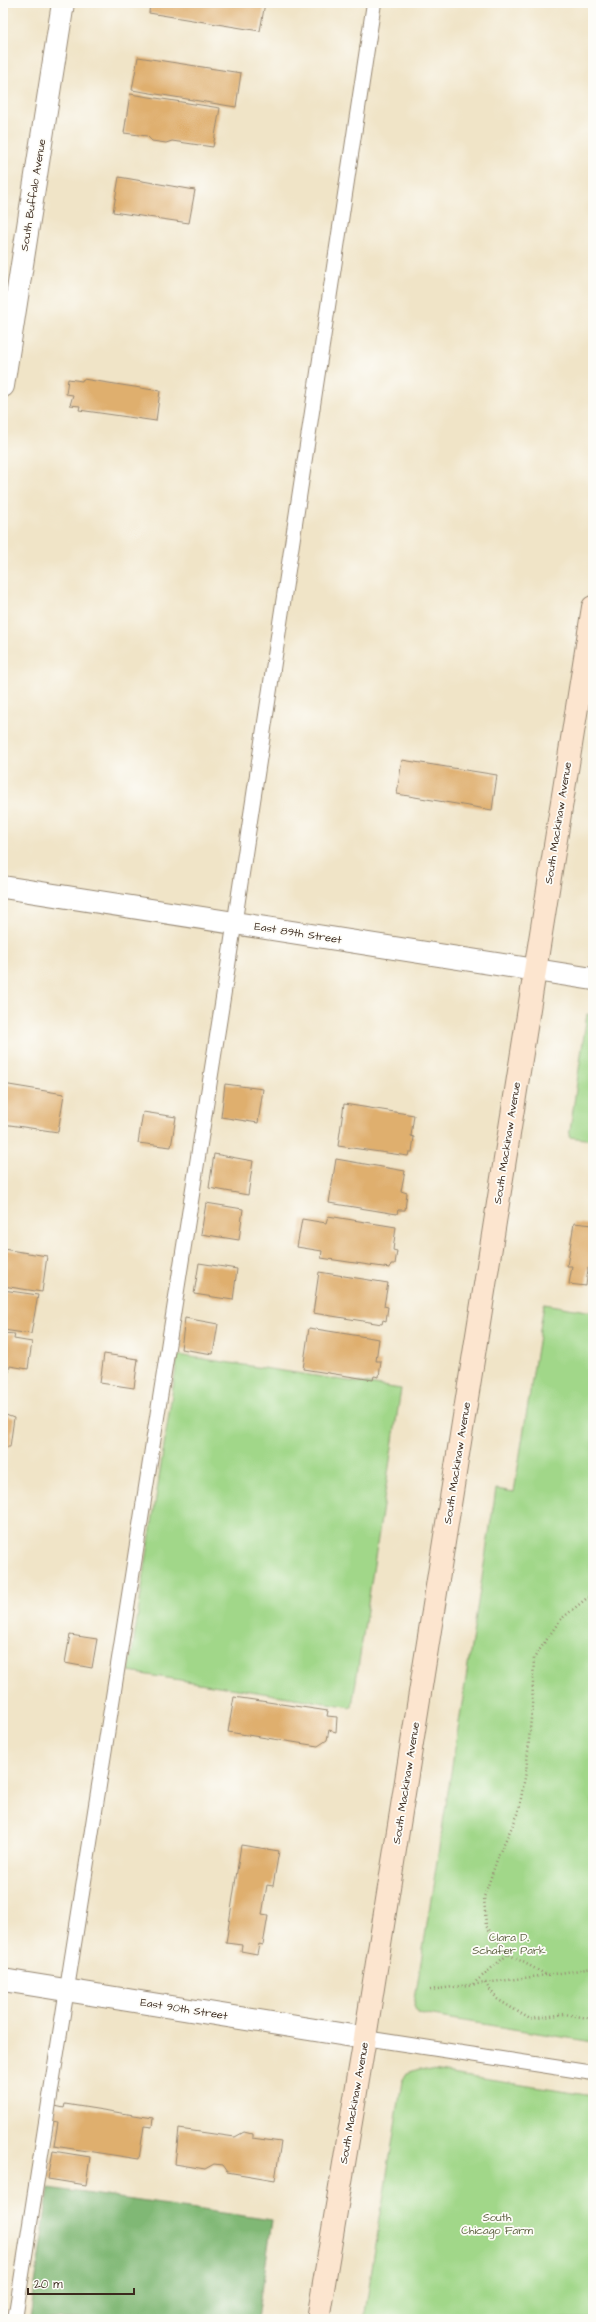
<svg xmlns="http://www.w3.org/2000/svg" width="596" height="2322" viewBox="0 0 596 2322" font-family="'Architects Daughter',sans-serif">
<rect width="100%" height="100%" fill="#fdfcf7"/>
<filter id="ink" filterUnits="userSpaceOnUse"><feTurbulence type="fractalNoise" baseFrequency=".025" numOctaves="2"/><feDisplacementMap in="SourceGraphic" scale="8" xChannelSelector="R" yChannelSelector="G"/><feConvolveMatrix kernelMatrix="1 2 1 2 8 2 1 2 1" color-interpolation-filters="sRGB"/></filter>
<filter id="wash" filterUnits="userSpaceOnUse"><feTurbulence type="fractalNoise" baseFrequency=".012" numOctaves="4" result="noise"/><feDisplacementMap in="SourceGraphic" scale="16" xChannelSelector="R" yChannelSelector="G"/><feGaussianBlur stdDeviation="0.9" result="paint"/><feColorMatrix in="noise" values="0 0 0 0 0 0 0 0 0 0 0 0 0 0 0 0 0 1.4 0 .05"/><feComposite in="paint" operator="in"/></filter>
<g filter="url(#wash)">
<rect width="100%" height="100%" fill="#f0e4c7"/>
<path fill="#a1d789" stroke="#6e8054" d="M 587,1014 L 593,1015 L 593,1140 L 569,1137 Z
M 544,1304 L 593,1312 L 593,2042 L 427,2015 L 417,2012 L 414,2006 L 496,1489 L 514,1492 Z
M 178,1355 L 401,1389 L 352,1707 L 129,1672 Z
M 419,2069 L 593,2096 L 593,2319 L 364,2319 L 402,2081 L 407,2073 Z"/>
<path fill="#80b875" stroke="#5e714a" d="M 49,2188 L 272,2220 L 258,2319 L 30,2319 Z"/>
<g id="blocks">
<path fill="#dfaf6e" d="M 150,3 L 265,3 L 260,31 L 149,13 Z
M 138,57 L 241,73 L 236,107 L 132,90 Z
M 130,94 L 220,108 L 213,147 L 172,141 L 166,143 L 152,141 L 147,136 L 124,133 Z
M 119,177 L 195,190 L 189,223 L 113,212 Z
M 68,379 L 82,381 L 83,379 L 160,391 L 156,421 L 79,410 L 80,406 L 70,405 L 73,395 L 66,394 Z
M 402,760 L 497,775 L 492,810 L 397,794 Z
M 3,1084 L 64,1094 L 58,1132 L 3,1124 Z
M 225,1084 L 263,1089 L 258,1123 L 221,1117 Z
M 344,1104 L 414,1115 L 411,1136 L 414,1137 L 412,1152 L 409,1152 L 408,1156 L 338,1146 Z
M 143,1112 L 176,1117 L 171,1147 L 138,1143 Z
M 214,1154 L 253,1161 L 248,1195 L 209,1188 Z
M 336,1159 L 405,1171 L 401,1191 L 407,1193 L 405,1210 L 398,1210 L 397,1214 L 329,1203 Z
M 206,1203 L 243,1209 L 239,1240 L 201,1234 Z
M 328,1216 L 396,1227 L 393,1250 L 397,1251 L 395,1264 L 391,1264 L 390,1268 L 321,1258 L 322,1251 L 297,1247 L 302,1219 L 326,1223 Z
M 574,1223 L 593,1225 L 593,1268 L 588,1268 L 586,1286 L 569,1284 L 572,1266 L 567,1266 Z
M 3,1249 L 47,1256 L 42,1292 L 3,1286 Z
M 199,1263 L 237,1269 L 233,1300 L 194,1294 Z
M 319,1272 L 388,1283 L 384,1306 L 388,1307 L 386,1321 L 383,1320 L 382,1324 L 313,1313 Z
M 3,1290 L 38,1295 L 31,1334 L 3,1330 Z
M 185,1318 L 218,1324 L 213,1354 L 181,1349 Z
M 309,1328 L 379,1339 L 376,1361 L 381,1361 L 379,1377 L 374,1376 L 373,1380 L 303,1369 Z
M 3,1333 L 15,1334 L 14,1339 L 32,1342 L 28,1369 L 10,1366 L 9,1372 L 3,1371 Z
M 104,1354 L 138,1359 L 134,1388 L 100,1383 Z
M 3,1414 L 14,1418 L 10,1447 L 3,1447 Z
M 70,1635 L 97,1639 L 92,1668 L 65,1663 Z
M 234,1697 L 328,1711 L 327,1716 L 337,1717 L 336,1732 L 329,1730 L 327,1740 L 318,1746 L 228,1732 Z
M 241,1845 L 279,1851 L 273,1886 L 267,1885 L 262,1915 L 268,1916 L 263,1945 L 259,1944 L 257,1954 L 241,1951 L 242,1945 L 226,1943 Z
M 65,2104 L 153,2118 L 152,2127 L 144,2126 L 139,2159 L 54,2146 L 58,2122 L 53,2121 L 55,2106 L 64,2108 Z
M 179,2129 L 235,2137 L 244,2132 L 252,2134 L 252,2138 L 281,2142 L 275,2180 L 227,2172 L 222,2165 L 214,2164 L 205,2169 L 175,2164 Z
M 53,2151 L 90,2157 L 86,2185 L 48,2179 Z"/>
</g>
</g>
<g filter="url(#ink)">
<use href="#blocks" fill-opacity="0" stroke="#968772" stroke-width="1"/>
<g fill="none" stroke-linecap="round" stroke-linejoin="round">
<g stroke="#968772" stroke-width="16">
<path id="service" d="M 365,2038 L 593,2073
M 15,2319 L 226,979 L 374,3"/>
</g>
<g stroke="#968772" stroke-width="24">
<path id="minor" d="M 3,887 L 593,979
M 3,1980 L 365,2038"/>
</g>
<g stroke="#968772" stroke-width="24">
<path id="tertiary" d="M 3,386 L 63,3"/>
</g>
<g stroke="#968772" stroke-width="24">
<path id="secondary" d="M 318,2319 L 365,2038 L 593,607"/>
</g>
<path stroke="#968772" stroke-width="2.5" stroke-dasharray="1 3" stroke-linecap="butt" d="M 593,1596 L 587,1598 L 560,1620 L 534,1658 L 532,1708 L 526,1772 L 518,1814 L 499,1854 L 484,1897 L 486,1926 L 508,1954 L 547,1975 L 593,1968
M 485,1983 L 497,1999 L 530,2019 L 565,2014 L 593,2019
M 473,1984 L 508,1954
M 430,1990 L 547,1975"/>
<use href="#service" stroke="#fff" stroke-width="14"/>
<use href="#minor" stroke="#fff" stroke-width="22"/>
<use href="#tertiary" stroke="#fff" stroke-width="22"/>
<use href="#secondary" stroke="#fce5cf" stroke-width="22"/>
</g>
</g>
<g text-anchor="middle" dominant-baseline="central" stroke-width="3.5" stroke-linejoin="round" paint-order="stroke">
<g font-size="11" fill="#3b2a1e" stroke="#fdfcf7">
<text transform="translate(33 195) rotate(-81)">South Buffalo Avenue</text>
<text transform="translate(558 823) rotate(-81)">South Mackinaw Avenue</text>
<text transform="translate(298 933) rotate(9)">East 89th Street</text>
<text transform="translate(507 1143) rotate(-81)">South Mackinaw Avenue</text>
<text transform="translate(457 1463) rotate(-81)">South Mackinaw Avenue</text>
<text transform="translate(406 1783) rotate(-81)">South Mackinaw Avenue</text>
<text transform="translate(184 2009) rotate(9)">East 90th Street</text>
<text transform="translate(354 2103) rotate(-80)">South Mackinaw Avenue</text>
</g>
<g font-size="11" fill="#5a5e3e" stroke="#fdfcf7">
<text x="509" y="1937">Clara D.<tspan x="509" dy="13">Schafer Park</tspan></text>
<text x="497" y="2217">South<tspan x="497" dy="13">Chicago Farm</tspan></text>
</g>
</g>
<rect width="596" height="2322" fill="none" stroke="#fdfcf7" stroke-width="16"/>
<path d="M28 2288v6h106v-6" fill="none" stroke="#3b2a1e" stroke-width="2"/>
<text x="34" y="2288" font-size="12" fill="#3b2a1e" stroke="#fdfcf7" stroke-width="3" paint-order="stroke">20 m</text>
</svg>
